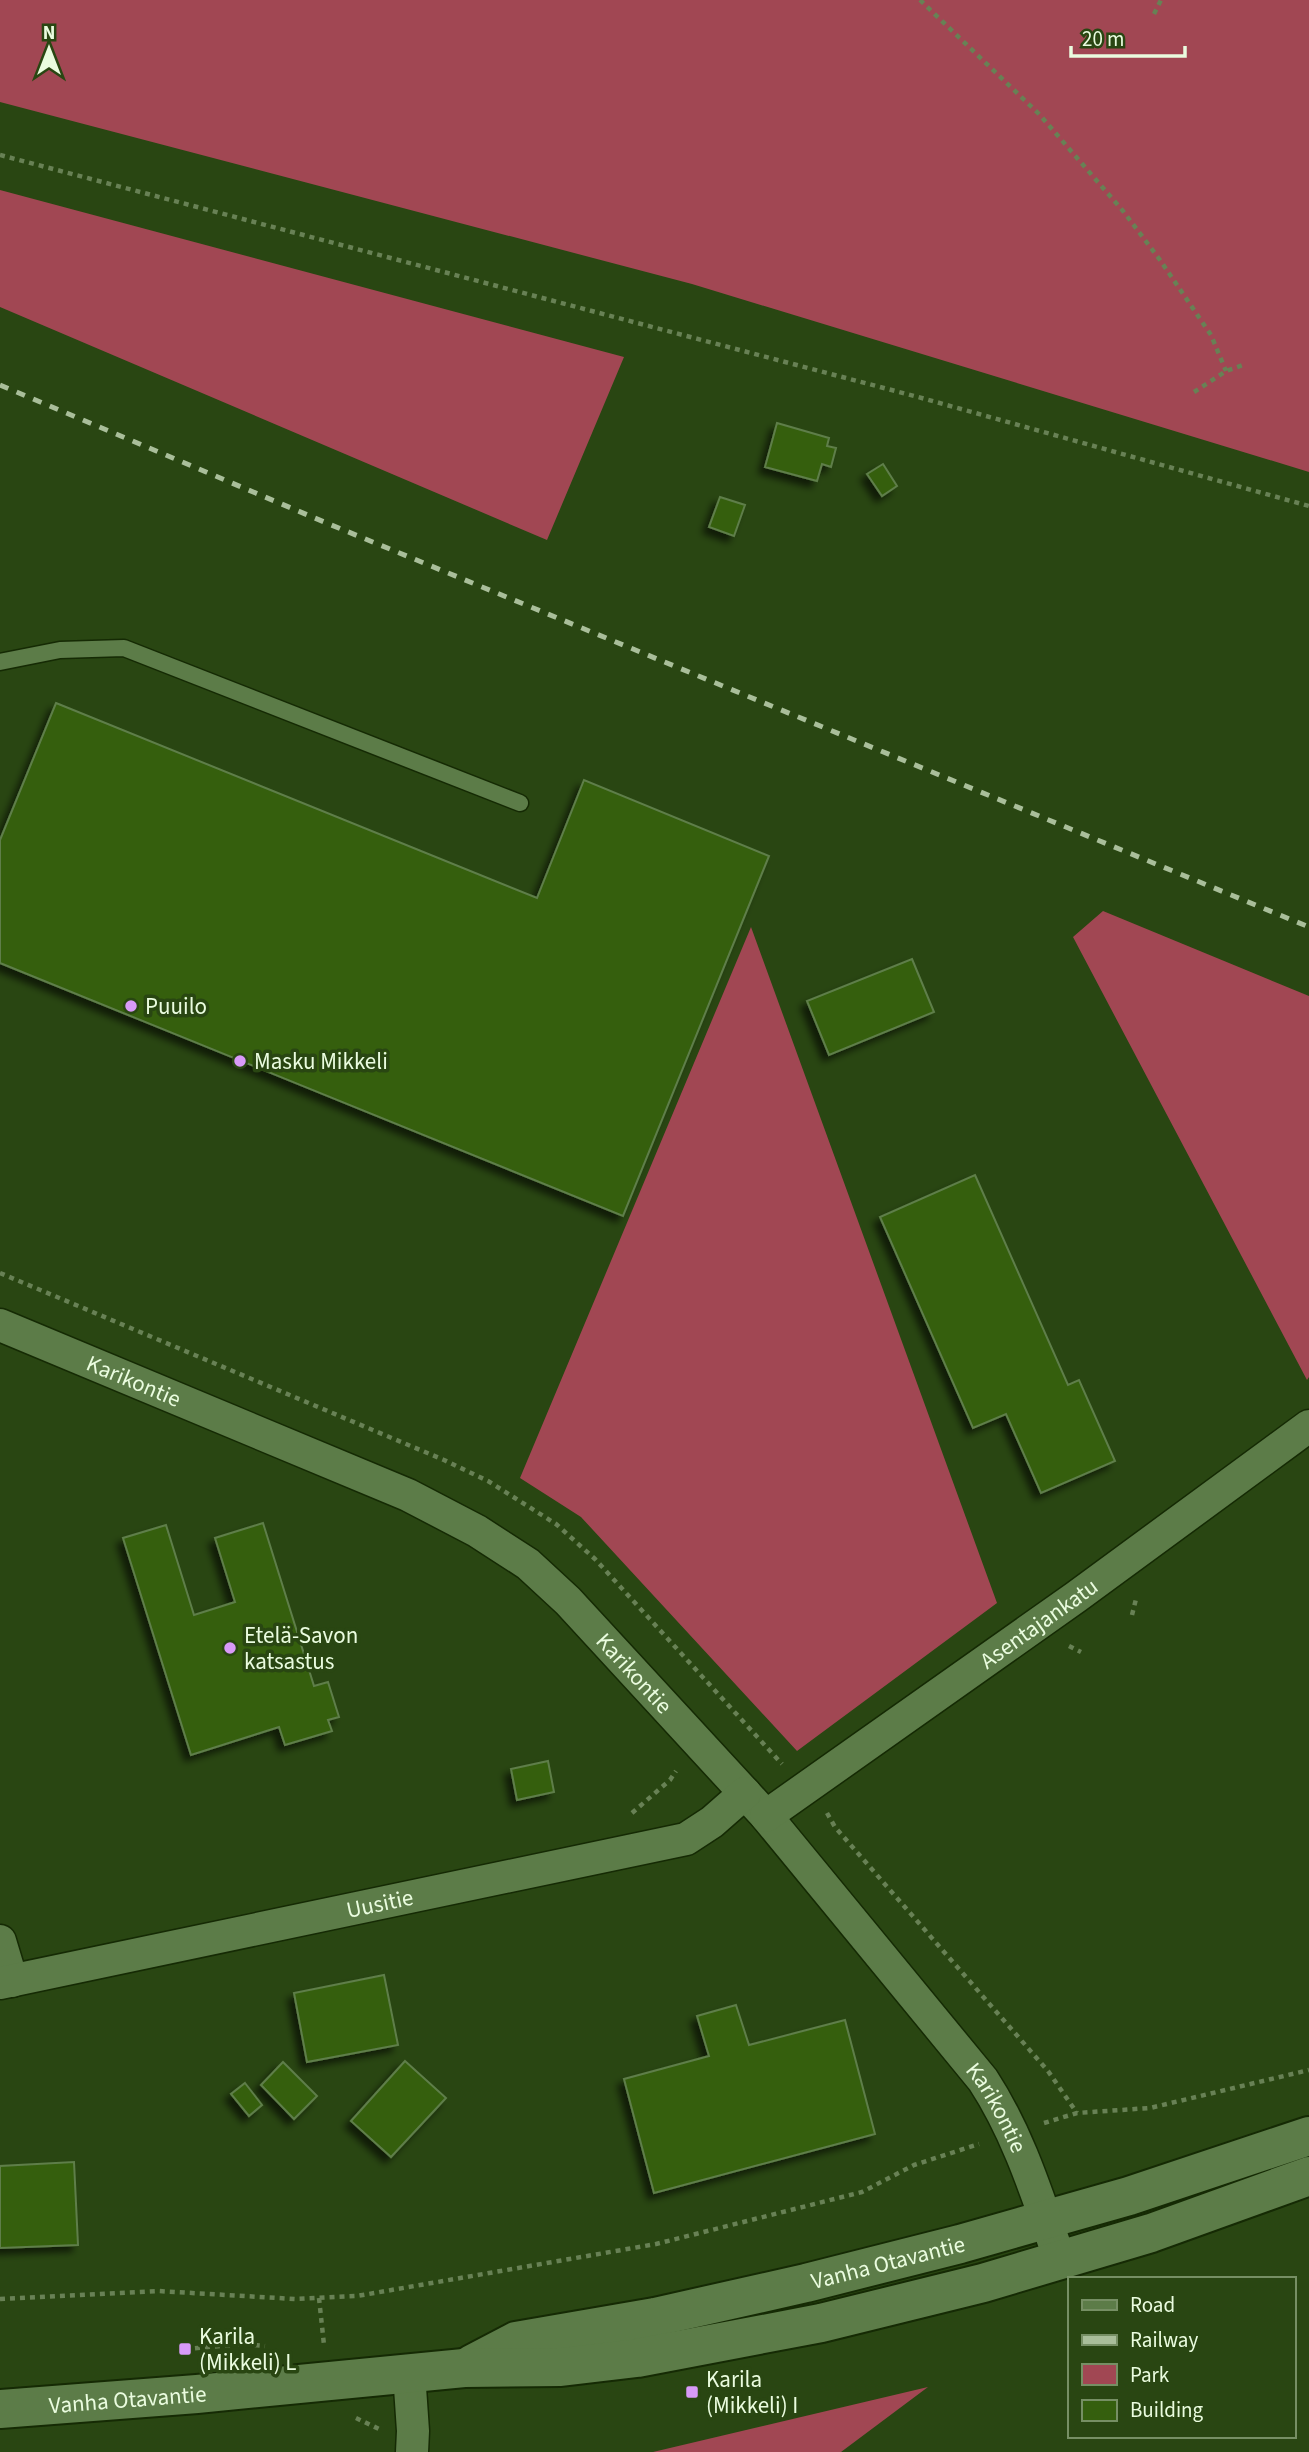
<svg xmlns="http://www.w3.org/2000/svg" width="1309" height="2452" viewBox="0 0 1309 2452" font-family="'Source Sans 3',sans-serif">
<defs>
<filter id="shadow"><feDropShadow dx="-6" dy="6" stdDeviation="3.5" flood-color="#0009"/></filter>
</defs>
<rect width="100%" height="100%" fill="#294612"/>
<path fill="#a14753" d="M 0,0 L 1309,0 L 1309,472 L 692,284 L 0,102 Z
M 0,190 L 624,357 L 547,540 L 0,307 Z
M 1103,911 L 1309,996 L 1309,1377 L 1307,1380 L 1073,937 Z
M 751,927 L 997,1603 L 797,1751 L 581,1517 L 520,1478 Z
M 928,2387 L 841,2452 L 653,2452 Z"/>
<path fill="#355f0e" stroke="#5e7e4a" stroke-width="2" filter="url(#shadow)" d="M 777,423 L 829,438 L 827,446 L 836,448 L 831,467 L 822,464 L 817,481 L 765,467 Z
M 883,464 L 897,486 L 882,496 L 867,474 Z
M 720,497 L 745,505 L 734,536 L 709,527 Z
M 56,703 L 537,898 L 584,780 L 769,856 L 623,1216 L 0,963 L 0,840 Z
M 912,959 L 934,1012 L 829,1055 L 807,1001 Z
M 975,1175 L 1068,1385 L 1079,1380 L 1115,1461 L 1041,1493 L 1006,1414 L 973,1428 L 880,1217 Z
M 263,1523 L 314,1686 L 328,1682 L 339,1717 L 328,1720 L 332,1731 L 285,1745 L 279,1727 L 191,1755 L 123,1538 L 166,1525 L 194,1615 L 235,1602 L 215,1538 Z
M 548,1761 L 554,1792 L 517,1800 L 511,1769 Z
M 384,1975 L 398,2045 L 307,2062 L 294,1993 Z
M 736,2005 L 749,2045 L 845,2020 L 875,2134 L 654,2193 L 624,2079 L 709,2056 L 697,2016 Z
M 405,2061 L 446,2098 L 391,2157 L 351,2121 Z
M 283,2062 L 317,2096 L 294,2119 L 261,2085 Z
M 245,2083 L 262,2105 L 249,2116 L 231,2094 Z
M 74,2162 L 78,2245 L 0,2248 L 0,2166 Z"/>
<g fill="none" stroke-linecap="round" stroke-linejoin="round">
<g stroke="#152a04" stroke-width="19">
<path id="service" d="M 0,662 L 60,650 L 124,648 L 520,803"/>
</g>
<g stroke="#152a04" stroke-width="35">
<g id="minor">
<path id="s1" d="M 0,1325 L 408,1495 L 477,1531 L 528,1564 L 568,1601 L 766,1816 L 983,2080 C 1019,2135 1038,2198 1060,2260"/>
<path id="s2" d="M 766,1816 L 1076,1597 L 1309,1426"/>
<path d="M 0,1941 L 12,1981"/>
<path id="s3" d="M 0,1983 L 686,1839 L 712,1822 L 745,1793"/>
<path d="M 409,2373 L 413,2431 L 412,2452"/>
</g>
</g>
<g stroke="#152a04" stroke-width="42">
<g id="secondary">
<path id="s4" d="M 472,2364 L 516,2341 L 655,2317 L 806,2283 L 960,2244 L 1129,2196 L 1309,2136"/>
<path id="s5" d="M 0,2409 L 197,2394 L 464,2368 L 561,2367 L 637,2358 L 821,2323 L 983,2283 L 1151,2233 L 1309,2176"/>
</g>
</g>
<path stroke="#688155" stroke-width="4.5" stroke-dasharray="5 5" stroke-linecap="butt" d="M 920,0 L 1039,114 L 1123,211 L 1160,260 L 1211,335 L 1226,371
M 1154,14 L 1161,0
M 0,155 L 918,397 L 1309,506
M 1194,392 L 1226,371 L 1246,364
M 0,1273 L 444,1460 L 488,1481 L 556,1524 L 595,1559 L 782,1764
M 1132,1615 L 1136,1599
M 1069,1646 L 1081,1652
M 632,1813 L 670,1780 L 676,1771
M 827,1813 L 835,1827 L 1048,2071 L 1077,2113
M 1044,2123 L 1077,2113 L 1150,2108 L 1309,2070
M 319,2298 L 324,2345
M 0,2299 L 158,2291 L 295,2299 L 357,2296 L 656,2244 L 862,2192 L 914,2165 L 979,2144
M 185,2349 L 243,2344 L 265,2346
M 356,2418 L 379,2429"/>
<use href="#service" stroke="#5c7c48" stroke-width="16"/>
<use href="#minor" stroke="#5c7c48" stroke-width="32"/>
<use href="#secondary" stroke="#5c7c48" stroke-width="38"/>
<path stroke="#a9be9a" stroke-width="5" stroke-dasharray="9 9" stroke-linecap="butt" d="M 0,385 L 329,524 L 1309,927"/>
</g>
<g fill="#d89af8" stroke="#294612" stroke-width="2.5">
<circle cx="131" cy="1006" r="7"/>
<circle cx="240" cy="1061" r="7"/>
<circle cx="230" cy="1648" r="7"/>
<rect x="178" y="2342" width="14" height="14" rx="3.5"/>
<rect x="685" y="2385" width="14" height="14" rx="3.5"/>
</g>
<g text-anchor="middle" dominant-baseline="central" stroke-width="7" stroke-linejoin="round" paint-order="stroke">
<g font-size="23" fill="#eafcdf" stroke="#294612" text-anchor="start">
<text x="145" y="1006">Puuilo</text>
<text x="254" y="1061">Masku Mikkeli</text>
<text x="244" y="1635">Etelä-Savon<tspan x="244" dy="26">katsastus</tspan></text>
<text x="199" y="2336">Karila<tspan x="199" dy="26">(Mikkeli) L</tspan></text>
<text x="706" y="2379">Karila<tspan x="706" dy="26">(Mikkeli) I</tspan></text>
</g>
<g font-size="23" fill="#eafcdf" stroke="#294612">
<text stroke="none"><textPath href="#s1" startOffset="145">Karikontie</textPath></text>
<text stroke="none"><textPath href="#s2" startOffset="334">Asentajankatu</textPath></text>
<text stroke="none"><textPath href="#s1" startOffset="733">Karikontie</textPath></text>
<text stroke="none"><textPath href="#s3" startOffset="388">Uusitie</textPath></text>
<text stroke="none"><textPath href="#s1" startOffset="1300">Karikontie</textPath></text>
<text stroke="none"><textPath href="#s4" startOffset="430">Vanha Otavantie</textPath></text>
<text stroke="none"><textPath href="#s5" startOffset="128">Vanha Otavantie</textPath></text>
</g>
</g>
<rect x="1068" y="2277" width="228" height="161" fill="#294612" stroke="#768f64" stroke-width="2"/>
<rect x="1082" y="2300" width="35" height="10" fill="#5c7c48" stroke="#768f64" stroke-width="2"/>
<text x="1130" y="2312" font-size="21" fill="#eafcdf">Road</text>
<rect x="1082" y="2335" width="35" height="10" fill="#a9be9a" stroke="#768f64" stroke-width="2"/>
<text x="1130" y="2347" font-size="21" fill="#eafcdf">Railway</text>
<rect x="1082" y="2364" width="35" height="21" fill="#a14753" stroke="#768f64" stroke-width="2"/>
<text x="1130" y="2382" font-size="21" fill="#eafcdf">Park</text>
<rect x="1082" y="2400" width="35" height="21" fill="#355f0e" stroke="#768f64" stroke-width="2"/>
<text x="1130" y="2417" font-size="21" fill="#eafcdf">Building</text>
<g transform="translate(49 49)" stroke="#294612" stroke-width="5" paint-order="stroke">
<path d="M0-5L12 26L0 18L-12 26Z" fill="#eafcdf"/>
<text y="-10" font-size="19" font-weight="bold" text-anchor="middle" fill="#eafcdf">N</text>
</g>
<path d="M1071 46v10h114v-10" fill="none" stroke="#eafcdf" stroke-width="3.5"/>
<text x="1082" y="46" font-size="21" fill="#eafcdf" stroke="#294612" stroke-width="5" paint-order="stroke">20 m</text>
</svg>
